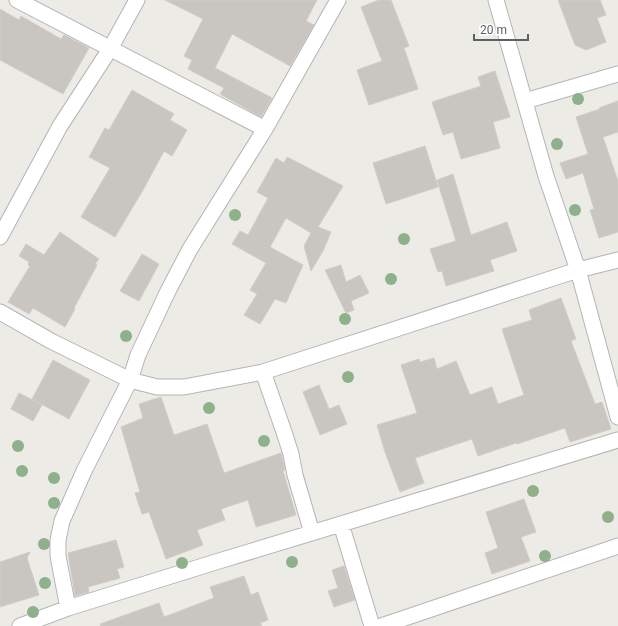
<svg xmlns="http://www.w3.org/2000/svg" width="618" height="626" viewBox="0 0 618 626" font-family="Roboto,sans-serif">
<rect width="100%" height="100%" fill="#edebe5"/>
<path fill="#c9c6c2" stroke="#d1cdc4" d="M 165,0 L 317,0 L 306,21 L 314,25 L 290,66 L 232,34 L 215,68 L 272,98 L 261,117 L 220,94 L 224,88 L 188,69 L 192,60 L 184,56 L 203,19 Z
M 379,0 L 391,0 L 409,46 L 404,48 L 418,89 L 369,105 L 357,70 L 382,61 L 361,7 Z
M 558,0 L 600,0 L 606,15 L 597,18 L 606,42 L 586,50 L 575,45 Z
M 0,9 L 19,20 L 21,16 L 61,39 L 64,35 L 89,48 L 63,94 L 0,60 Z
M 495,71 L 510,117 L 493,122 L 500,148 L 461,159 L 453,132 L 443,135 L 432,102 L 481,86 L 478,77 Z
M 132,90 L 174,114 L 170,120 L 187,130 L 172,156 L 164,151 L 143,190 L 115,237 L 81,217 L 110,168 L 89,157 L 105,128 L 109,130 Z
M 618,101 L 618,132 L 603,137 L 618,181 L 618,232 L 599,238 L 590,210 L 594,209 L 583,173 L 566,179 L 560,163 L 588,154 L 576,117 L 600,109 L 599,108 Z
M 425,146 L 438,187 L 386,204 L 373,163 Z
M 287,157 L 343,186 L 318,227 L 331,232 L 323,251 L 311,271 L 304,246 L 311,233 L 286,218 L 270,247 L 303,265 L 286,303 L 275,299 L 260,324 L 244,315 L 257,294 L 250,290 L 266,263 L 232,244 L 240,231 L 248,235 L 268,198 L 257,192 L 276,158 L 284,163 Z
M 453,174 L 471,235 L 507,222 L 517,251 L 490,260 L 494,271 L 446,286 L 442,271 L 438,272 L 430,249 L 456,241 L 437,180 Z
M 60,232 L 99,259 L 95,264 L 97,265 L 74,308 L 75,309 L 65,327 L 33,308 L 29,314 L 8,302 L 30,266 L 28,265 L 29,262 L 19,256 L 26,244 L 44,255 Z
M 142,254 L 159,264 L 139,301 L 120,291 Z
M 341,265 L 346,282 L 360,275 L 369,293 L 351,301 L 354,310 L 346,313 L 325,270 Z
M 561,298 L 576,339 L 571,341 L 595,404 L 602,402 L 611,429 L 570,442 L 565,428 L 517,444 L 516,443 L 478,456 L 472,439 L 415,458 L 424,483 L 400,492 L 385,452 L 377,425 L 417,413 L 401,365 L 419,359 L 420,362 L 434,358 L 437,369 L 456,361 L 470,395 L 492,387 L 498,404 L 524,395 L 502,329 L 532,320 L 529,310 Z
M 53,360 L 90,380 L 69,419 L 32,399 Z
M 319,385 L 329,409 L 339,405 L 347,424 L 320,435 L 303,392 Z
M 19,393 L 42,405 L 33,421 L 11,409 Z
M 161,397 L 174,435 L 207,424 L 224,473 L 281,453 L 285,470 L 283,471 L 296,515 L 256,527 L 248,500 L 221,509 L 225,520 L 197,530 L 203,545 L 166,559 L 149,512 L 142,514 L 135,493 L 140,492 L 121,427 L 143,418 L 139,404 Z
M 524,499 L 536,532 L 521,537 L 530,561 L 492,574 L 485,553 L 498,548 L 486,512 Z
M 116,540 L 124,567 L 117,569 L 120,578 L 88,587 L 89,592 L 75,596 L 68,553 Z
M 30,552 L 27,558 L 39,595 L 0,607 L 0,562 Z
M 344,566 L 355,600 L 334,607 L 328,591 L 338,588 L 332,570 Z
M 244,576 L 251,595 L 258,592 L 268,620 L 260,623 L 262,626 L 101,626 L 100,624 L 159,603 L 164,617 L 214,598 L 210,587 Z"/>
<g fill="none" stroke-linecap="round" stroke-linejoin="round">
<g stroke="#b2b5b8" stroke-width="17">
<path id="street" d="M 17,0 L 265,129
M 496,0 L 546,176 L 578,270 L 618,417
M 525,101 L 618,74
M 0,237 L 60,126 L 110,49 L 137,0
M 0,312 L 51,341 L 130,380 L 157,387 L 184,387 L 263,372 L 578,270 L 618,260
M 263,372 L 284,432 L 291,454 L 295,475 L 312,533
M 341,524 L 372,626
M 68,608 L 58,556 L 58,540 L 62,521 L 84,471 L 130,380 L 138,355 L 168,291 L 190,249 L 265,129 L 338,0
M 20,626 L 68,608 L 219,561 L 618,440
M 381,626 L 618,546"/>
</g>
<use href="#street" stroke="#fff" stroke-width="15"/>
</g>
<g fill="#8eb08b">
<circle cx="578" cy="99" r="6"/>
<circle cx="557" cy="144" r="6"/>
<circle cx="575" cy="210" r="6"/>
<circle cx="235" cy="215" r="6"/>
<circle cx="404" cy="239" r="6"/>
<circle cx="391" cy="279" r="6"/>
<circle cx="345" cy="319" r="6"/>
<circle cx="126" cy="336" r="6"/>
<circle cx="348" cy="377" r="6"/>
<circle cx="209" cy="408" r="6"/>
<circle cx="264" cy="441" r="6"/>
<circle cx="18" cy="446" r="6"/>
<circle cx="22" cy="471" r="6"/>
<circle cx="54" cy="478" r="6"/>
<circle cx="533" cy="491" r="6"/>
<circle cx="54" cy="503" r="6"/>
<circle cx="608" cy="517" r="6"/>
<circle cx="44" cy="544" r="6"/>
<circle cx="545" cy="556" r="6"/>
<circle cx="292" cy="562" r="6"/>
<circle cx="182" cy="563" r="6"/>
<circle cx="45" cy="583" r="6"/>
<circle cx="33" cy="612" r="6"/>
</g>
<path d="M474 34v6h54v-6" fill="none" stroke="#5d6063" stroke-width="2"/>
<text x="480" y="34" font-size="12" fill="#5d6063" stroke="#ffffff" stroke-width="3" paint-order="stroke">20 m</text>
</svg>
